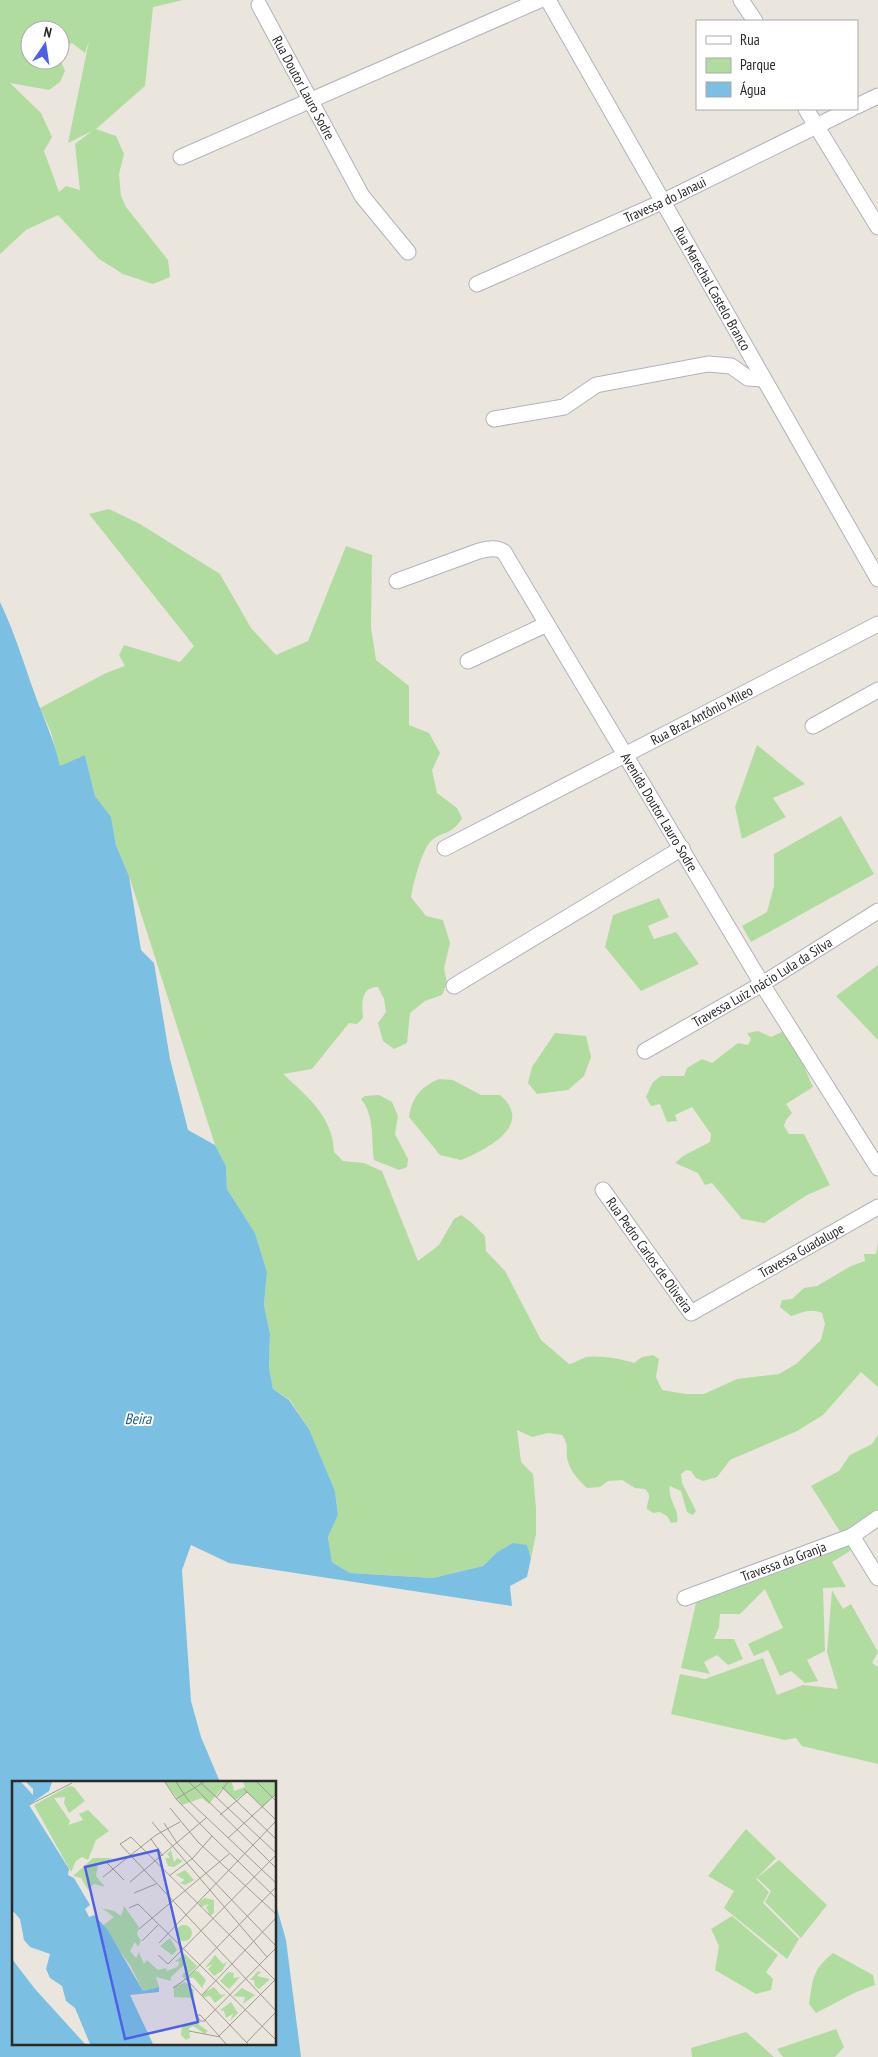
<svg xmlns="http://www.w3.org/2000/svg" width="878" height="2057" viewBox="0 0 878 2057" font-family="'PT Sans Narrow',sans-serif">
<rect width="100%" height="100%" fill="#ebe6dd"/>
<path fill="#b0dc9f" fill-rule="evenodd" d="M 0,0 L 183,0 L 153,7 L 145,86 L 96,129 L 116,136 L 124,154 L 119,174 L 121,196 L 126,207 L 168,260 L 170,277 L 153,284 L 123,274 L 99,259 L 58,215 L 26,230 L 0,254 ZM 30,30 L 60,30 L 60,47 L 72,43 L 85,53 L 89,41 L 68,143 L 92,131 L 75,144 L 80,190 L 66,186 L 59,192 L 44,151 L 52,137 L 41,113 L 10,83 L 49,90 L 60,82 L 65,71 L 60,59 L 30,60 Z
M 109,509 L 140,524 L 220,574 L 251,628 L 276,655 L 308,641 L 346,546 L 372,555 L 371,627 L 376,660 L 409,686 L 409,725 L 429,733 L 440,753 L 432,770 L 437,793 L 457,808 L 462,818 C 453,835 442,831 431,841 C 422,849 413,885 411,897 L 426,916 L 443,920 L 450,943 L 444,968 L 447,983 L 442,995 L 425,1001 L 410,1013 L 407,1043 L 394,1049 L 383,1041 L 378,1023 L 386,1012 L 384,999 L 378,987 C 360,987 362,1005 363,1018 L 357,1024 L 349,1023 L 312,1069 L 283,1074 C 308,1097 333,1117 334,1152 L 343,1161 L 364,1163 L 382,1171 L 418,1261 L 439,1245 L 454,1219 L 461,1215 L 472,1223 L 485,1236 L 486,1251 L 505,1271 L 541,1340 L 569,1364 C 576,1363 581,1358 587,1357 C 598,1355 624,1359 634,1363 L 642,1357 L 653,1355 L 659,1359 L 656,1377 L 662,1390 L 686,1394 L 704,1394 L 737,1379 L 779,1374 L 796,1364 L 821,1340 L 825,1324 L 822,1313 C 811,1308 802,1312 791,1316 L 780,1307 L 782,1300 L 792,1299 L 804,1288 L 817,1286 L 851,1266 L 865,1261 L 864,1254 L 876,1254 L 878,1243 L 878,1387 L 861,1372 L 823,1415 L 797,1431 L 730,1460 L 717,1477 L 703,1481 L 696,1478 L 691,1471 L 686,1470 L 681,1474 L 682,1483 L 696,1511 L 693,1515 L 687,1512 L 681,1491 L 670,1486 C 667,1500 680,1509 677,1522 L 671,1523 L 667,1516 L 660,1512 L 653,1513 L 647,1509 C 647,1499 653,1497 645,1489 L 635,1488 L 622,1480 L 608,1481 L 600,1487 L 587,1488 C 578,1480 569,1469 567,1458 C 566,1446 569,1446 562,1435 L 548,1433 L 532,1437 L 517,1430 L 521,1462 L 533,1474 L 536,1508 L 536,1534 L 531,1558 L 527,1545 L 496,1553 L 483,1566 L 433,1578 L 350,1573 L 332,1562 L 328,1537 L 338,1515 L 335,1491 L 309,1429 L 290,1400 L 273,1389 L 269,1367 L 270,1334 L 264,1305 L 267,1272 L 255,1233 L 227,1189 L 226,1166 L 215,1145 L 129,876 L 116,845 L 111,818 L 95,796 L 85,755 L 60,767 L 51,732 L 40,708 L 106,673 L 125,666 L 119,655 L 124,645 L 180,662 L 194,646 L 89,514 Z
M 757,745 L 805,784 L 773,798 L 786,817 L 742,839 L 735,807 Z
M 841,816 L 874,874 L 751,942 L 742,926 L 767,912 L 774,886 L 774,854 Z
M 659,898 L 669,917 L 648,926 L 654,939 L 676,932 L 699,964 L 641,991 L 605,947 L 613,915 Z
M 878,965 L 878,1040 L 836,996 Z
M 758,1031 L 771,1037 L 784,1031 L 799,1055 L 813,1087 L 786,1104 L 792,1113 L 786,1120 L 784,1126 L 789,1134 L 804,1134 L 830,1185 L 807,1195 L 764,1223 L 742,1219 L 712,1183 L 705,1185 L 698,1173 L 675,1163 L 683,1156 L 710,1142 L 711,1134 L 692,1107 L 675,1115 L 677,1121 L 667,1122 L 660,1104 L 651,1106 L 646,1097 L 653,1082 L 661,1076 L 684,1076 L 687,1068 L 702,1059 L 712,1063 L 738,1043 L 748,1045 L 751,1039 L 747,1033 Z
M 555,1033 L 586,1036 L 591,1057 L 584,1076 L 568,1090 L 537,1094 L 528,1083 L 532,1067 Z
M 439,1079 L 453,1080 L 481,1095 L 500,1095 C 535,1125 487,1149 461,1160 L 440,1155 L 409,1117 C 412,1097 421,1087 439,1079 Z
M 379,1095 L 392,1102 L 398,1116 L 395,1134 L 408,1159 L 407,1167 L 399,1170 L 374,1160 C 371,1140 375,1116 361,1099 L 365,1096 Z
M 878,1435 L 878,1509 L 841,1533 L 811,1486 L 839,1471 L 850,1455 L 872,1444 Z
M 850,1542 L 850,1551 L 832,1562 L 846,1587 L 823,1588 L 825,1651 L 807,1660 L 818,1681 L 805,1683 L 791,1671 L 780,1676 L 768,1650 L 754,1656 L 748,1644 L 783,1628 L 765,1589 L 740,1614 L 720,1614 L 719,1627 L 714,1639 L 734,1639 L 743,1659 L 728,1665 L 717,1655 L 704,1662 L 710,1674 L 681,1668 L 697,1599 Z
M 832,1590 L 843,1609 L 851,1604 L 878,1652 L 872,1663 L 878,1667 L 878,1764 L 802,1746 L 796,1738 L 785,1740 L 671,1714 L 680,1674 L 705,1679 L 763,1658 L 777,1695 L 803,1685 L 838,1689 L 827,1652 Z
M 746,1829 L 776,1858 L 756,1879 L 769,1892 L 763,1903 L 799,1939 L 787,1959 L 724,1908 L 734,1891 L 708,1876 Z
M 779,1860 L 827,1905 L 801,1938 L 765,1902 L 771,1891 L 757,1878 Z
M 732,1916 L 778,1955 L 766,1972 L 773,1979 L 771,1990 L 756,1994 L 715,1970 L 719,1946 L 711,1929 Z
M 833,1953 L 873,1975 L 875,1985 L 856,1992 L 816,2013 L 809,2004 C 813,1979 812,1970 833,1953 Z
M 836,2029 L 844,2047 L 835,2057 L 783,2057 L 777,2049 Z
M 746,2032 L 774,2057 L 692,2057 L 691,2048 Z"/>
<path fill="#7bc0e2" d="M 0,602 C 17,637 26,672 40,708 C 48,728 55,744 60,766 L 85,755 L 95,796 L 111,817 L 116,845 L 129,876 L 141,950 L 154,963 L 170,1059 L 188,1130 L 215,1145 L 226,1166 L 227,1189 L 255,1233 L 267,1272 L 264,1305 L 270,1334 L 269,1367 L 273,1389 L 289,1400 L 309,1429 L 335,1491 L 338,1515 L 328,1537 L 332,1562 L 350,1573 L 433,1578 L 483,1566 L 496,1553 L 513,1543 L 527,1545 L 531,1558 L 527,1577 L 510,1586 L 512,1606 L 229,1563 L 191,1545 L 182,1570 L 191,1701 L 201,1737 L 220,1782 L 14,1782 L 14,2043 L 275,2043 L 275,1901 L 286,1940 L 301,2057 L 0,2057 Z"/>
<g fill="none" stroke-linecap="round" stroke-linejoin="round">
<g stroke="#b1b3bc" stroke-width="17">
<g id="minor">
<path id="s1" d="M 548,0 L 878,579"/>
<path d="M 741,0 L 755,21"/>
<path id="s2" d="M 259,5 L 362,196 L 408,252"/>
<path d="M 857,106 L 878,96"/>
<path d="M 806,109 L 878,227"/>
<path d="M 181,157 L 540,0"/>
<path id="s3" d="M 477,284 L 662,202 L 851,109"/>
<path d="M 494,419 L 564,407 L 596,385 L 708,364 L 731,366 L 748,378 L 763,379"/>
<path id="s4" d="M 397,581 L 479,551 C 488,549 496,547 504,552 L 762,984 L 878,1168"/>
<path d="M 468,661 L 547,624"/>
<path d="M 813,726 L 878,690"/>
<path id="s5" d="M 445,848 L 878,624"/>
<path d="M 454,986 L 682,848"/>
<path id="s6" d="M 645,1051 L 762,984 L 878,911"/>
<path id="s7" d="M 603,1190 L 691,1313 L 878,1207"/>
<path d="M 852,1536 L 878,1578"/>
<path id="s8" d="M 685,1598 L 852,1536 L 878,1518"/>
</g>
</g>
<use href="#minor" stroke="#fff" stroke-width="15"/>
</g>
<g text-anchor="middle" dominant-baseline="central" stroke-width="4" stroke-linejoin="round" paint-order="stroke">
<g font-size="14" fill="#2a2a2a" stroke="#fff">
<text stroke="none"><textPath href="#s2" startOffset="94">Rua Doutor Lauro Sodre</textPath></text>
<text stroke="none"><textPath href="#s3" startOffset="206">Travessa do Janaui</textPath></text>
<text stroke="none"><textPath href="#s1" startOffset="332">Rua Marechal Castelo Branco</textPath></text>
<text stroke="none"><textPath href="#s5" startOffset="289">Rua Braz Antônio Mileo</textPath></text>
<text stroke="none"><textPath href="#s4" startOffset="416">Avenida Doutor Lauro Sodre</textPath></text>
<text stroke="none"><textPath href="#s6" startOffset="136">Travessa Luiz Inácio Lula da Silva</textPath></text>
<text stroke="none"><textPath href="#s7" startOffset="80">Rua Pedro Carlos de Oliveira</textPath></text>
<text stroke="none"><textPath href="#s7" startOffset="278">Travessa Guadalupe</textPath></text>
<text stroke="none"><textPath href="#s8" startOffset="105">Travessa da Granja</textPath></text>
</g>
<g font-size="15" font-style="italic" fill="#1b5e8d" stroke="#fff">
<text x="138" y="1418">Beira</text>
</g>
</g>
<g transform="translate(12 1781)">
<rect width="264" height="264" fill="#ebe6dd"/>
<path d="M 153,1 L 220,1 L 222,10 L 233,6 L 231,1 L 264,1 L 264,12 L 251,26 L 235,11 L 223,19 L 210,7 L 197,23 L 190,17 L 170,24 ZM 57,5 L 62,6 L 73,20 L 57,32 L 52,22 L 53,16 L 42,17 L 58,40 L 56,44 L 71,39 L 67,33 L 76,29 L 97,50 L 84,59 L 76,79 L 70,76 L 64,80 L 59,91 L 22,24 ZM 159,69 L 162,81 L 165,77 L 171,80 L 162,86 L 156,85 L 153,77 L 158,77 L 155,73 ZM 81,77 L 101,77 L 86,84 L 84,95 L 93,106 L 82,103 L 76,109 L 69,97 L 61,95 ZM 173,89 L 182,99 L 173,104 L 168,102 L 173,99 L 164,94 ZM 193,117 L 202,119 L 202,132 L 198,135 L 194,126 L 197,123 L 188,126 L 187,121 ZM 112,125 L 127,146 L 125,153 L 129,160 L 126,166 L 123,161 L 118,170 L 124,177 L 127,171 L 132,183 L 135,179 L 146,189 L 154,187 L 155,190 L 165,186 L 168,181 L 163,180 L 173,173 L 185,185 L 173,198 L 170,195 L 174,189 L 172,184 L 159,196 L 159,200 L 144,196 L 147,206 L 131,210 L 118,184 L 90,145 L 102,136 L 90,127 L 102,130 L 109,135 ZM164 152a8 8 0 1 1 16 0a8 8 0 1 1-16 0ZM 158,157 L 165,169 L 160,174 L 148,165 ZM 203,174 L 211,183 L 215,181 L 210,190 L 202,195 L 196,188 L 201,183 L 193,187 ZM 182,190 L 186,190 L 194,199 L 190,207 L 182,197 L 176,197 ZM 246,190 L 249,191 L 245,195 L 258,198 L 247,208 L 243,205 L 242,199 L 238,199 ZM 216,191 L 222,192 L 221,197 L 228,196 L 217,208 L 208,200 ZM 173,201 L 182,209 L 181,217 L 162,216 L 162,206 ZM 202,206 L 209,214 L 214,213 L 203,222 L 198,215 L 191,216 L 191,212 ZM 230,207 L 243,214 L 231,223 L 233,216 L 221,215 ZM 219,221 L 226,232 L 218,240 L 221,233 L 214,237 L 212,230 L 208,229 ZM 182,240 L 196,250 L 193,253 L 181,245 L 177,247 L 178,257 L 174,259 L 169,254 L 170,244 Z" fill="#b0dc9f"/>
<path d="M 0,1 L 9,1 L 21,14 L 21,8 L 14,1 L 40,1 L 37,10 L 17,24 L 57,88 L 56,94 L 62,97 L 75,119 L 78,124 L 73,128 L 77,136 L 82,134 L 95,148 L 131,210 L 147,206 L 147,211 L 118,214 L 141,263 L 78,263 L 63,227 L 54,220 L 50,205 L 38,197 L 34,188 L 38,173 L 18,166 L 12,159 L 8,138 L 0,129 ZM 0,178 L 23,208 L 73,263 L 0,263 Z" fill="#7bc0e2"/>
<path fill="none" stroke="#7bc0e2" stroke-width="2.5" d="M 0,208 L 42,263"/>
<path fill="none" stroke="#9e9b95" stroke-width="1" d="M 153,1 L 164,18 L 200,55 L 264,117M 164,1 L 176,19 L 264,102M 177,1 L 264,87M 188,1 L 264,72M 245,1 L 264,20M 210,6 L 264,58M 232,8 L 264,39M 204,17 L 216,1M 164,18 L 192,1M 17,24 L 60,2M 158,27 L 186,61 L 264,133M 208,34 L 235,11M 140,41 L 255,176M 152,42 L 165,62 L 264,165M 216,57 L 264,13M 139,58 L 151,75M 95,82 L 112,99M 157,95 L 181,77 L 200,55M 91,96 L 144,54 L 168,41M 118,101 L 194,37M 122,112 L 144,103M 117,127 L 126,123 L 264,259M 127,148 L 217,73M 130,160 L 146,144M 147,162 L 264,40M 146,174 L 156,183 L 159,180 L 264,74M 174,198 L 236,263M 264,200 L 119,56 L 108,63 L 264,230M 161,207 L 174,198 L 264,106M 190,214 L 264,137M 193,239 L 264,167M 193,240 L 188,240 L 185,234 L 188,234 L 193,239 L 214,263M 177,250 L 208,256M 207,255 L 264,198M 234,262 L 264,231"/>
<path fill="#4d60e8" fill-opacity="0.15" stroke="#4d60e8" stroke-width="2.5" d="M 146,69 L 186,241 L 113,258 L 73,86 Z"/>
<rect width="264" height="264" fill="none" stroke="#2a2a2a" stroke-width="2.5"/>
</g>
<rect x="696" y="20" width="162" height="90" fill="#ffffff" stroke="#aaaaaa"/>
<rect x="706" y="36" width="25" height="8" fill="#ffffff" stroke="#aaaaaa"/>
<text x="740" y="45" font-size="15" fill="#2a2a2a">Rua</text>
<rect x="706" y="58" width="25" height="15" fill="#b0dc9f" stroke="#aaaaaa"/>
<text x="740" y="70" font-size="15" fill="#2a2a2a">Parque</text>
<rect x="706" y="82" width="25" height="15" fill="#7bc0e2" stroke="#aaaaaa"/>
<text x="740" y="95" font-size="15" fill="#2a2a2a">Água</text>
<g transform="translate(45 45) rotate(13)"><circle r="24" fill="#ffffff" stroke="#aaaaaa"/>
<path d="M0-4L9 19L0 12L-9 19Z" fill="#4d60e8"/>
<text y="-8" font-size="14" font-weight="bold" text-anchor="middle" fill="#2a2a2a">N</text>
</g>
</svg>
